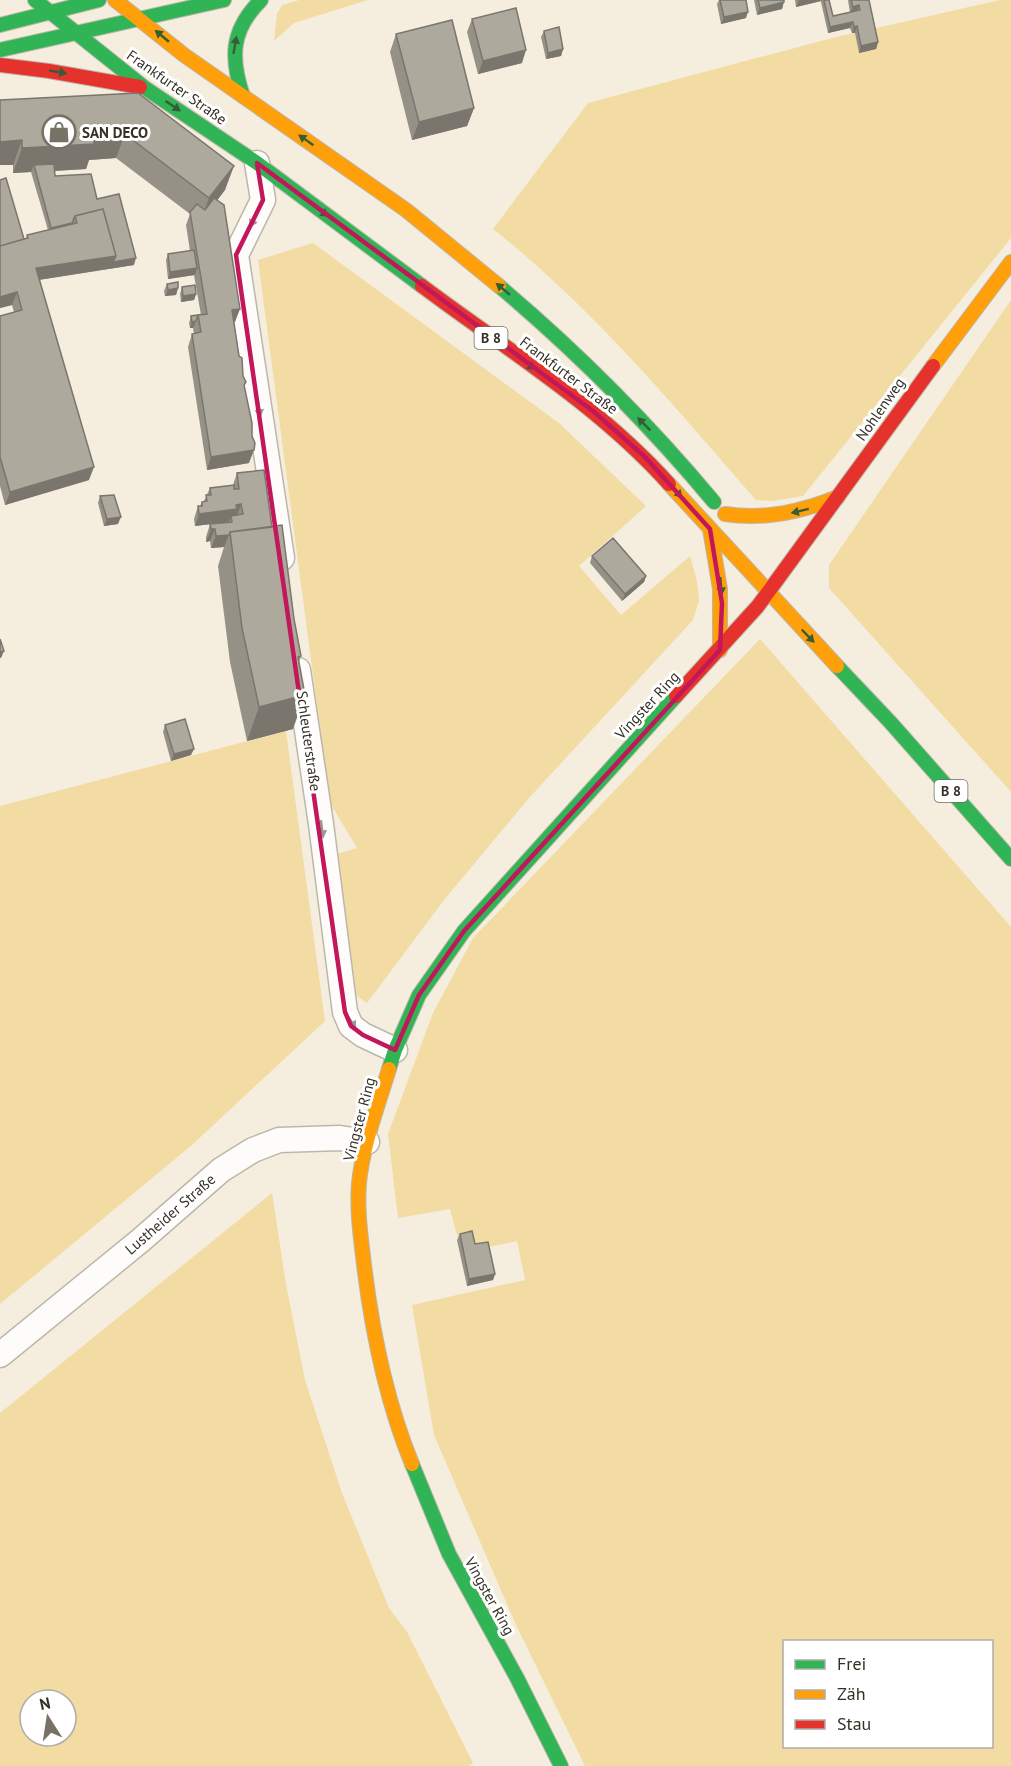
<svg xmlns="http://www.w3.org/2000/svg" width="1011" height="1766" viewBox="0 0 1011 1766" font-family="'PT Sans',sans-serif">
<rect width="100%" height="100%" fill="#f5eede"/>
<path fill="#f2dca4" fill-rule="evenodd" d="M 299,0 L 368,0 L 294,23 L 274,41 L 277,14 L 282,5 Z
M 1000,0 L 1011,0 L 1011,238 L 803,496 L 772,501 L 756,500 C 673,405 592,307 493,229 L 588,103 L 832,38 Z
M 313,243 L 559,423 L 646,506 L 579,566 L 621,615 L 690,556 L 697,581 L 699,601 L 693,620 L 529,798 L 444,900 L 367,1003 L 356,995 L 349,985 L 331,856 L 357,848 L 330,803 L 258,260 Z
M 1011,300 L 1011,792 L 829,588 L 829,565 Z
M 760,639 L 1011,927 L 1011,1766 L 585,1766 L 516,1625 L 434,1435 L 412,1305 L 525,1280 L 517,1241 L 474,1250 L 458,1239 L 450,1209 L 398,1218 L 388,1134 L 433,1013 L 473,938 ZM 784,1642 L 992,1642 L 992,1746 L 784,1746 Z
M 286,731 L 325,1021 L 192,1145 L 0,1304 L 0,806 Z
M 272,1193 L 286,1284 L 305,1380 L 342,1493 L 389,1608 L 407,1632 L 473,1763 L 469,1766 L 0,1766 L 0,1413 ZM 30,1700 L 66,1700 L 66,1736 L 30,1736 Z"/>
<g fill="none" stroke-linecap="round" stroke-linejoin="round">
<g stroke="#bcb7aa" stroke-width="27">
<path id="street" d="M 257,163 L 263,200 L 236,255 L 282,558
M 298,670 L 321,824 L 345,1012 L 351,1026 L 363,1035 L 395,1050
M 0,1355 L 141,1240 L 221,1170 L 253,1150 L 279,1140 L 340,1138 L 367,1142"/>
</g>
<g stroke="#bcb7aa" stroke-width="16">
<path id="fast" d="M 35,0 L 145,88 L 257,163 L 422,286
M 0,25 L 99,0
M 0,50 L 224,0
M 243,96 C 230,57 231,30 261,0
M 499,286 C 576,351 649,424 714,502
M 837,666 L 891,723 L 1011,859
M 389,1069 L 395,1050 L 419,995 L 464,931 L 676,696
M 412,1464 L 449,1554 L 517,1678 L 561,1766"/>
</g>
<g stroke="#bcb7aa" stroke-width="16">
<path id="slow" d="M 115,0 L 184,55 L 406,210 L 499,286
M 933,366 L 1011,262
M 669,484 L 837,666
M 725,514 C 765,520 801,512 838,497
M 710,529 L 720,589 L 720,650
M 389,1069 C 378,1106 363,1144 359,1183 C 357,1207 360,1232 363,1256 C 371,1327 385,1398 412,1464"/>
</g>
<g stroke="#bcb7aa" stroke-width="16">
<path id="jam" d="M 0,65 L 49,71 L 140,87
M 422,286 C 506,349 598,405 669,484
M 676,696 L 758,606 L 933,366"/>
</g>
<use href="#street" stroke="#fefcfa" stroke-width="24"/>
<use href="#fast" stroke="#30b455" stroke-width="14"/>
<use href="#slow" stroke="#ff9f0a" stroke-width="14"/>
<use href="#jam" stroke="#e5322d" stroke-width="14"/>
</g>
<path fill="#969187" d="M 719,0 L 746,0 L 746,18 L 721,24 L 717,4 Z
M 754,0 L 784,0 L 782,9 L 757,15 Z
M 795,0 L 821,0 L 821,1 L 796,7 Z
M 821,0 L 829,0 L 833,16 L 850,13 L 848,0 L 869,0 L 878,42 L 876,49 L 859,53 L 855,33 L 852,33 L 850,28 L 828,33 L 821,2 Z
M 472,19 L 522,63 L 478,74 L 467,32 Z
M 544,31 L 563,49 L 561,56 L 546,59 L 541,37 Z
M 396,34 L 474,108 L 467,126 L 412,140 L 390,52 Z
M 138,93 L 225,190 L 217,200 L 235,322 L 234,322 L 244,386 L 249,463 L 207,470 L 188,347 L 192,334 L 194,334 L 193,328 L 190,328 L 189,323 L 191,316 L 201,315 L 194,275 L 168,279 L 166,260 L 168,254 L 190,251 L 186,225 L 190,214 L 116,158 L 89,160 L 86,169 L 54,171 L 55,176 L 97,199 L 134,265 L 39,280 L 89,480 L 5,505 L 0,486 L 0,316 L 14,312 L 12,305 L 0,308 L 0,180 L 24,239 L 26,239 L 27,235 L 48,230 L 31,172 L 13,173 L 13,165 L 0,100 Z
M 167,284 L 178,288 L 176,295 L 165,296 L 164,291 Z
M 182,287 L 196,294 L 194,300 L 181,302 L 180,294 Z
M 237,473 L 272,527 L 294,619 L 301,656 L 299,662 L 293,729 L 247,741 L 230,662 L 218,566 L 224,547 L 211,548 L 210,541 L 206,542 L 206,537 L 210,524 L 195,526 L 194,519 L 198,506 L 200,506 L 202,502 L 204,501 L 210,488 L 233,485 Z
M 100,496 L 118,524 L 104,526 L 98,503 Z
M 592,556 L 646,576 L 644,582 L 622,601 L 590,563 Z
M 165,725 L 191,755 L 171,761 L 163,732 Z
M 460,1234 L 475,1244 L 495,1274 L 493,1280 L 467,1286 L 457,1240 Z"/>
<path fill="#7a766e" d="M 799,0 L 821,0 L 821,1 L 796,7 Z
M 784,2 L 782,9 L 757,15 L 760,8 Z
M 859,5 L 857,12 L 850,13 L 853,7 Z
M 748,12 L 746,18 L 721,24 L 724,17 Z
M 853,22 L 850,28 L 828,33 L 830,27 Z
M 857,26 L 855,33 L 852,33 L 854,27 Z
M 878,42 L 876,49 L 859,53 L 861,46 Z
M 563,49 L 561,56 L 546,59 L 548,53 Z
M 526,50 L 522,63 L 478,74 L 483,61 Z
M 474,108 L 467,126 L 412,140 L 419,122 Z
M 125,134 L 116,158 L 89,160 L 86,169 L 35,172 L 34,165 L 31,172 L 13,173 L 22,148 L 94,136 Z
M 22,140 L 13,165 L 0,165 L 0,142 Z
M 234,166 L 225,190 L 200,223 L 209,198 Z
M 116,256 L 136,258 L 134,265 L 31,281 L 36,268 Z
M 197,268 L 195,275 L 168,279 L 170,272 Z
M 178,288 L 176,295 L 165,296 L 168,290 Z
M 17,292 L 12,305 L 0,308 L 0,297 Z
M 196,294 L 194,300 L 181,302 L 183,296 Z
M 240,309 L 235,322 L 227,323 L 232,310 Z
M 196,321 L 193,328 L 190,328 L 192,322 Z
M 254,450 L 249,463 L 207,470 L 211,457 Z
M 94,467 L 89,480 L 5,505 L 10,492 Z
M 241,504 L 237,517 L 231,516 L 229,522 L 195,526 L 199,514 Z
M 121,517 L 118,524 L 104,526 L 107,519 Z
M 211,529 L 215,529 L 210,541 L 206,542 Z
M 229,535 L 224,547 L 211,548 L 216,536 Z
M 646,576 L 644,582 L 622,601 L 625,594 Z
M 4,651 L 1,658 L 0,658 L 0,652 Z
M 305,695 L 293,729 L 247,741 L 259,707 Z
M 194,749 L 191,755 L 171,761 L 174,754 Z
M 495,1274 L 493,1280 L 467,1286 L 469,1279 Z"/>
<path fill="#aea99d" stroke="#7a766e" stroke-width="1.5" d="M 720,0 L 746,0 L 748,12 L 724,17 Z
M 758,0 L 784,0 L 784,2 L 760,8 Z
M 824,0 L 829,0 L 833,16 L 860,10 L 859,5 L 853,7 L 851,0 L 869,0 L 878,42 L 861,46 L 857,26 L 854,27 L 853,22 L 830,27 Z
M 516,8 L 526,50 L 483,61 L 472,19 Z
M 452,20 L 474,108 L 419,122 L 396,34 Z
M 559,27 L 563,49 L 548,53 L 544,31 Z
M 138,93 L 234,166 L 209,198 L 125,134 L 94,136 L 94,144 L 22,148 L 22,140 L 0,142 L 0,100 Z
M 54,164 L 55,176 L 91,174 L 97,199 L 119,194 L 136,258 L 113,262 L 116,256 L 103,209 L 75,216 L 72,223 L 51,228 L 34,165 Z
M 6,178 L 24,239 L 0,246 L 0,180 Z
M 214,198 L 224,205 L 240,309 L 232,310 L 239,356 L 242,358 L 243,376 L 246,382 L 244,385 L 252,423 L 252,436 L 255,443 L 254,450 L 211,457 L 192,334 L 201,332 L 198,315 L 207,314 L 190,212 L 197,204 L 205,210 Z
M 103,209 L 116,256 L 36,268 L 94,467 L 10,492 L 0,457 L 0,316 L 22,310 L 17,292 L 0,297 L 0,246 L 28,238 L 27,235 L 77,223 L 75,216 Z
M 194,250 L 197,268 L 170,272 L 168,254 Z
M 178,282 L 178,288 L 168,290 L 167,284 Z
M 195,285 L 196,294 L 183,296 L 182,287 Z
M 198,315 L 196,321 L 192,322 L 191,316 Z
M 264,470 L 272,527 L 230,532 L 229,535 L 216,536 L 215,529 L 211,529 L 210,524 L 232,522 L 231,516 L 243,514 L 241,504 L 236,505 L 237,509 L 199,514 L 198,506 L 202,506 L 202,502 L 207,501 L 206,495 L 211,495 L 210,488 L 234,485 L 234,489 L 239,489 L 237,473 Z
M 114,495 L 121,517 L 107,519 L 100,496 Z
M 282,525 L 294,619 L 301,656 L 298,657 L 305,695 L 259,707 L 242,628 L 230,532 Z
M 613,538 L 646,576 L 625,594 L 592,556 Z
M 0,639 L 4,651 L 0,652 Z
M 185,719 L 194,749 L 174,754 L 165,725 Z
M 472,1231 L 475,1244 L 488,1242 L 495,1274 L 469,1279 L 460,1234 Z"/>
<defs><path id="oneway-solid" d="M-6-.8H1V-3.2L6.5 0L1 3.2V.8H-6Z" transform="scale(1.5)"/></defs>
<g fill="#335e36">
<use href="#oneway-solid" transform="translate(162 36) rotate(-140)"/>
<use href="#oneway-solid" transform="translate(235 45) rotate(-80)"/>
<use href="#oneway-solid" transform="translate(58 72) rotate(10)"/>
<use href="#oneway-solid" transform="translate(173 106) rotate(34)"/>
<use href="#oneway-solid" transform="translate(306 140) rotate(-145)"/>
<use href="#oneway-solid" transform="translate(321 211) rotate(37)"/>
<use href="#oneway-solid" transform="translate(503 289) rotate(-140)"/>
<use href="#oneway-solid" transform="translate(528 364) rotate(36)"/>
<use href="#oneway-solid" transform="translate(644 424) rotate(-135)"/>
<use href="#oneway-solid" transform="translate(676 491) rotate(48)"/>
<use href="#oneway-solid" transform="translate(800 511) rotate(166)"/>
<use href="#oneway-solid" transform="translate(721 586) rotate(85)"/>
<use href="#oneway-solid" transform="translate(808 636) rotate(46)"/>
</g>
<g fill="#9a9690">
<use href="#oneway-solid" transform="translate(254 219) rotate(116)"/>
<use href="#oneway-solid" transform="translate(259 408) rotate(82)"/>
<use href="#oneway-solid" transform="translate(322 829) rotate(83)"/>
<use href="#oneway-solid" transform="translate(351 1021) rotate(57)"/>
</g>
<path fill="none" stroke="#c2185b" stroke-width="4.5" stroke-linejoin="round" d="M 257,163 L 593,411 L 645,457 L 710,529 L 722,603 L 720,650 L 464,931 L 419,995 L 395,1050 L 363,1035 L 351,1026 L 345,1012 L 236,255 L 263,200 Z"/>
<defs>
<g id="shop-ring" transform="scale(1.725)"><circle r="9.5" fill="#fff" stroke="#787266" stroke-width="1.5"/><path d="M-5-2.5h2.3a2.7 3.5 0 0 1 5.4 0H5L5.5 6h-11ZM-1.5-2.5h3a1.5 2.3 0 0 0-3 0Z" fill="#787266"/></g>
</defs>
<g fill-rule="evenodd">
<use href="#shop-ring" x="59" y="132"/>
</g>
<g text-anchor="middle" dominant-baseline="central" stroke-width="6" stroke-linejoin="round" paint-order="stroke">
<g fill="#fff" stroke="#726e66" stroke-width="1.5">
<rect x="474.5" y="327" width="33" height="22" rx="4.5"/>
<rect x="934.5" y="780" width="33" height="22" rx="4.5"/>
</g>
<g font-size="14" font-weight="bold" fill="#353025">
<text x="491" y="338">B 8</text>
<text x="951" y="791">B 8</text>
</g>
<g font-size="15" fill="#353025" stroke="#fff">
<text transform="translate(177 87) rotate(35)">Frankfurter Straße</text>
<text transform="translate(569 375) rotate(37)">Frankfurter Straße</text>
<text transform="translate(880 409) rotate(-55)">Nohlenweg</text>
<text transform="translate(647 705) rotate(-47)">Vingster Ring</text>
<text transform="translate(309 741) rotate(82)">Schleuterstraße</text>
<text transform="translate(359 1119) rotate(-75)">Vingster Ring</text>
<text transform="translate(170 1214) rotate(-41)">Lustheider Straße</text>
<text transform="translate(490 1596) rotate(61)">Vingster Ring</text>
</g>
<g font-size="15" font-weight="bold" fill="#353025" stroke="#fff" text-anchor="start">
<text x="82" y="132">SAN DECO</text>
</g>
</g>
<rect x="783" y="1640" width="210" height="108" fill="#ffffff" stroke="#aeaca8" stroke-width="1.5"/>
<rect x="795" y="1660" width="30" height="9" fill="#30b455" stroke="#aeaca8" stroke-width="1.5"/>
<text x="837" y="1670" font-size="18" fill="#353025">Frei</text>
<rect x="795" y="1690" width="30" height="9" fill="#ff9f0a" stroke="#aeaca8" stroke-width="1.5"/>
<text x="837" y="1700" font-size="18" fill="#353025">Zäh</text>
<rect x="795" y="1720" width="30" height="9" fill="#e5322d" stroke="#aeaca8" stroke-width="1.5"/>
<text x="837" y="1730" font-size="18" fill="#353025">Stau</text>
<g transform="translate(48 1718) rotate(348)"><circle r="28" fill="#ffffff" stroke="#aeaca8" stroke-width="1.5"/>
<path d="M0-4.5L10 22L0 15L-10 22Z" fill="#787266"/>
<text y="-9" font-size="16" font-weight="bold" text-anchor="middle" fill="#353025">N</text>
</g>
</svg>
